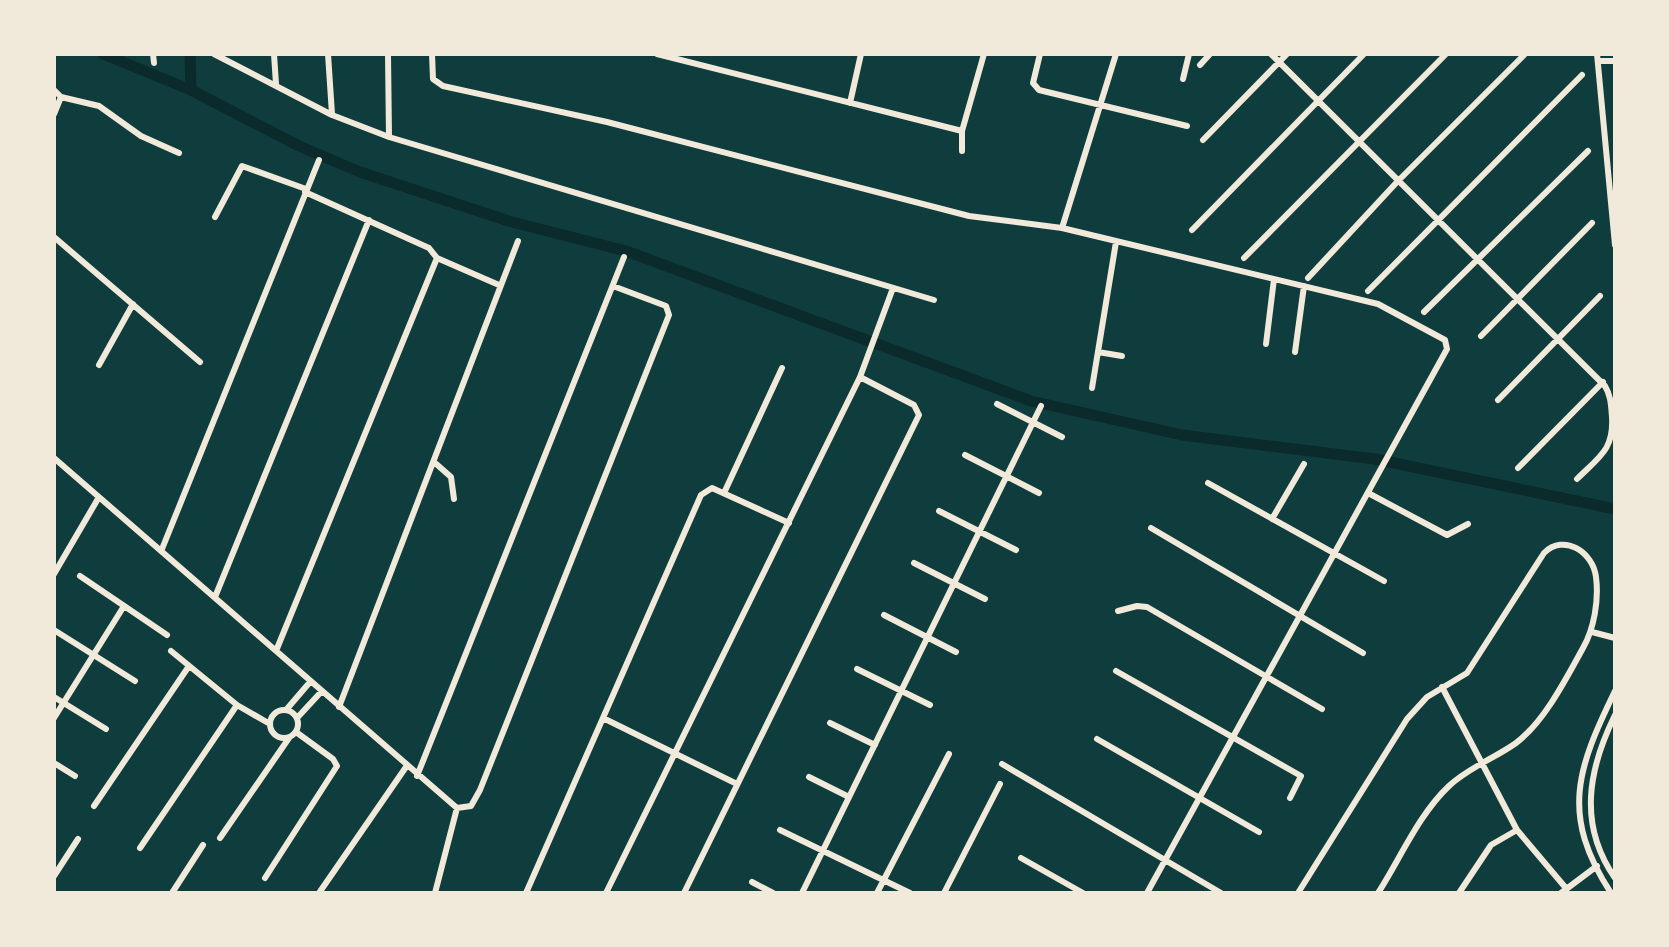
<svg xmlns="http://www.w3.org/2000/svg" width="1669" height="947" viewBox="0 0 1669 947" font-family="'Fira Sans',sans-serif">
<rect width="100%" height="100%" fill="#0f3d3e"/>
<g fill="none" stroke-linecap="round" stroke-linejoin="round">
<path stroke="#0a2a2b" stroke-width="11" d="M 103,54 L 191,90 L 299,146 L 360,172 L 512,222 L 626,251 L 1031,401 L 1182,435 L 1375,459 L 1615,509
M 190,54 L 191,90"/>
<path stroke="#f1e9da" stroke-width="6" d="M 153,54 L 154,63
M 214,54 L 332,115 L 389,137 L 934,300
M 274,54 L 276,84
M 328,54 L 332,114
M 388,54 L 389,137
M 432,54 L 433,79 L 443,86 L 607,122 L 969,216 L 1062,228 L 1378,304 L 1445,340 L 1447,349 L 1147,893
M 657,54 L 962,131
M 1040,54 L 1033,83 L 1039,90 L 1187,126
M 1271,54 L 1605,386 C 1611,396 1611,405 1612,417 C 1614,450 1599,457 1577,479
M 1597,54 L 1615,245
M 1598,61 L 1615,61
M 1200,65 L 1210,54
M 1183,79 L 1189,54
M 54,90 L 61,97 L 99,106 L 141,136 L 179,153
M 850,103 L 861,54
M 54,114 L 61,97
M 1203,140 L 1287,54
M 962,151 L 962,131 L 984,54
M 305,192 L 429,248 L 437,258 L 499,285
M 215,217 L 242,166 L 306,189
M 1062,228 L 1116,54
M 1192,230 L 1364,54
M 54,237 L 200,362
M 1244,258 L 1446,54
M 1308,278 L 1397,182 L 1525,54
M 1368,291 L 1582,75
M 1424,312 L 1588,151
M 1481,336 L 1592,223
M 1266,344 L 1274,279
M 1098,352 L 1122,356
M 1295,352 L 1304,286
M 99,365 L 133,304
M 1092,388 L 1116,242
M 1498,400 L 1600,296
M 997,404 L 1062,437
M 965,455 L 1039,493
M 54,458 L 457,808
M 434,462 L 451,477 L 454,499
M 1518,468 L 1603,382
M 1208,483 L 1384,581
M 724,493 L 782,368
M 1370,494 L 1447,535 L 1468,524
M 939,511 L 1016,550
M 1272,519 L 1304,464
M 1151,528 L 1363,653
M 162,549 L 319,160
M 914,563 L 985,599
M 54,574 L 99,497
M 80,576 L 167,635
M 215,597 L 369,220
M 1118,611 L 1137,606 L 1147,607 L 1322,709
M 884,615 L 956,652
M 54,630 L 135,681
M 1592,632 L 1615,638
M 171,651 L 237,705 L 270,724
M 276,651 L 437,258
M 857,669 L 930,705
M 1116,671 L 1301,776 L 1290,798
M 1442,687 L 1517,830 L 1565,887
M 54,697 L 106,729
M 339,707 L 518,241
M270 724a14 14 0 1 1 28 0a14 14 0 1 1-28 0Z
M 286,710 L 310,682
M 1615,715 C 1588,770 1578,825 1615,878
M 54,718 L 124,606
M 297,718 L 321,692
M 605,719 L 737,784
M 830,723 L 875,745
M 1097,739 L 1259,832
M 54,763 L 75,776
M 1002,764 L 1221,893
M 417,776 L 624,257
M 809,777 L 849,797
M 94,806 L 189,666
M 457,808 L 471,806 L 480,790 L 669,315 L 666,306 L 613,286
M 780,830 L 910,893
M 220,838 L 289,738
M 140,848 L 237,705
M 1021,858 L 1083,893
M 54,876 L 78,839
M 265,878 L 337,766 L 333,759 L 296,732
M 752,882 L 773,893
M 172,893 L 203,845
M 319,893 L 406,767
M 435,893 L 457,808
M 526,893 L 701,495 L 712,488 L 789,523
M 606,893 L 860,377 L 893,288
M 684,893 L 919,415 L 914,405 L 860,377
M 802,893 L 1041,406
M 877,893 L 949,754
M 944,893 L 1000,784
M 1298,893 L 1407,719 L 1427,697 L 1467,673 L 1544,553 C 1564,533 1593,552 1596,577 C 1599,600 1594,629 1583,648 C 1566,679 1544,722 1516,743 C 1495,758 1468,768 1449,786 C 1419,814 1400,859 1378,893
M 1459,893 L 1491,845 L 1517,830
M 1561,893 L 1597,866
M 1611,893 C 1560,815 1577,769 1615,691"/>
</g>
<rect width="1669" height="947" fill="none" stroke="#f1e9da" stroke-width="112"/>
</svg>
